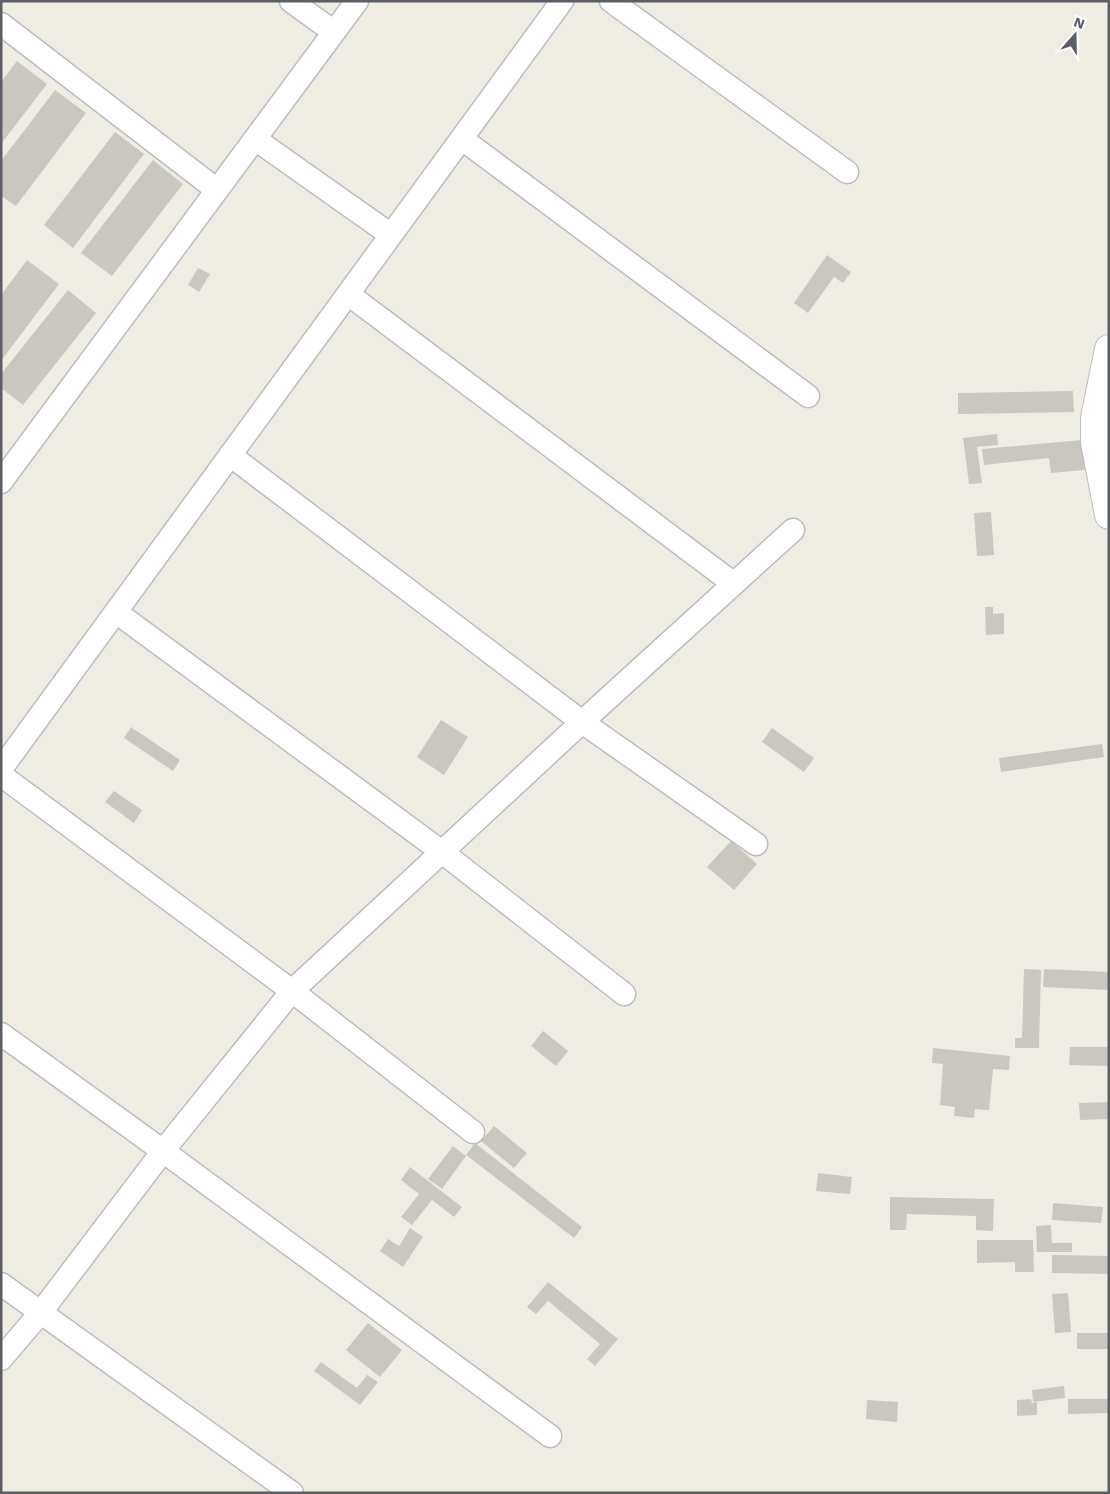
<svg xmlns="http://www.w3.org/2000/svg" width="1110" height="1494" viewBox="0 0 1110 1494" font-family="'Work Sans',sans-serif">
<rect width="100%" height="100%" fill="#efede3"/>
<path fill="#cac7c0" d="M 17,61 L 47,84 L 1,144 L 1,82 Z
M 55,90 L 86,113 L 16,206 L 1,196 L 1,161 Z
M 115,132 L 144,154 L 73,248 L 44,225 Z
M 153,160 L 183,184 L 112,276 L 81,253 Z
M 827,255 L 851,272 L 843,283 L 834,277 L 808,313 L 794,303 Z
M 27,260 L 59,284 L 1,361 L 1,295 Z
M 198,268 L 210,274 L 199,292 L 188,285 Z
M 68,290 L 96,313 L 23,405 L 1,388 L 1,374 Z
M 1073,391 L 1074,412 L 958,414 L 958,393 Z
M 997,434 L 998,445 L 977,447 L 982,483 L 969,484 L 963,438 Z
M 1082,440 L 1085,470 L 1051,473 L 1049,458 L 984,465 L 982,449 Z
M 991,512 L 994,555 L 977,556 L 974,513 Z
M 985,607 L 993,607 L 993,614 L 1004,613 L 1004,634 L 986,635 Z
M 441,720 L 468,737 L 444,775 L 417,757 Z
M 131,727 L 180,760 L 173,771 L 124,738 Z
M 772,728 L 814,758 L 804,772 L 762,742 Z
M 1102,744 L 1104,757 L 1001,772 L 999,758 Z
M 114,791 L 142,810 L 134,823 L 105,802 Z
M 731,841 L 757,864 L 734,890 L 707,867 Z
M 1024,969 L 1041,970 L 1039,1048 L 1015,1048 L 1015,1038 L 1022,1038 Z
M 1044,969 L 1109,972 L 1109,990 L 1043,987 Z
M 543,1031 L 568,1051 L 556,1066 L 531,1046 Z
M 1070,1047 L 1109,1047 L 1109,1066 L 1069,1065 Z
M 933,1048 L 1010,1056 L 1009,1070 L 993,1069 L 989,1110 L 975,1109 L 974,1118 L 954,1116 L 955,1107 L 940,1105 L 943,1064 L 932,1063 Z
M 1109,1102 L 1109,1119 L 1080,1120 L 1079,1103 Z
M 494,1126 L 527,1153 L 514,1168 L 481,1141 Z
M 475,1143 L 582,1227 L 574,1238 L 466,1155 Z
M 453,1146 L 466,1156 L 442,1189 L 428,1179 Z
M 410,1167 L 462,1207 L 454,1217 L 432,1200 L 412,1225 L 401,1217 L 419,1194 L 401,1180 Z
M 818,1173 L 852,1177 L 850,1194 L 816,1191 Z
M 890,1197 L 994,1199 L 993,1231 L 976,1230 L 976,1216 L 907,1214 L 906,1230 L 890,1230 Z
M 1053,1203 L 1103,1207 L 1101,1223 L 1052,1220 Z
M 1051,1225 L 1052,1243 L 1072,1243 L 1072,1252 L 1037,1252 L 1036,1226 Z
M 410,1228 L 423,1237 L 403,1267 L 380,1251 L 388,1239 L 399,1246 Z
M 977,1240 L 1033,1240 L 1034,1272 L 1015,1272 L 1015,1262 L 977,1263 Z
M 1052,1255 L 1109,1256 L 1109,1274 L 1052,1273 Z
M 548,1282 L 618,1339 L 595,1366 L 587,1359 L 600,1344 L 548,1301 L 536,1314 L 527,1307 Z
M 1068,1293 L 1071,1332 L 1055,1333 L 1052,1294 Z
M 368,1323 L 402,1350 L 380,1377 L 346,1350 Z
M 1077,1333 L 1109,1333 L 1109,1349 L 1077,1349 Z
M 321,1362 L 357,1388 L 367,1375 L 378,1382 L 360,1405 L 314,1371 Z
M 1064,1386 L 1065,1398 L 1033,1402 L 1032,1390 Z
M 1031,1399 L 1032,1403 L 1037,1402 L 1037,1415 L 1017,1416 L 1017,1400 Z
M 1068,1399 L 1109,1399 L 1109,1413 L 1068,1414 Z
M 867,1400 L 898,1402 L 897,1422 L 866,1419 Z"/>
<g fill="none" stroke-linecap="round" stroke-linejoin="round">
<g stroke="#bbbcc3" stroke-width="25">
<path id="street" d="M 291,1 L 334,32
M 611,1 L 847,172
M 1,24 L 217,190
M 255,139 L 391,235
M 462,139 L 808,396
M 348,294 L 734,584
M 230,455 L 582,722 L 756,844
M 1,482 L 357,1
M 116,612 L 442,852 L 624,994
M 1,769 L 562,1
M 1,775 L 292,991 L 473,1132
M 1,1034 L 163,1151 L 550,1436
M 1,1284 L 292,1493
M 1,1359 L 41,1312 L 163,1151 L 292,991 L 582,722 L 793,530"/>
</g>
<g stroke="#bcbec5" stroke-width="30">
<path id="secondary" d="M 1109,349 L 1095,418 L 1095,442 L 1109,515"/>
</g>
<use href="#street" stroke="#fff" stroke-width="22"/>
<use href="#secondary" stroke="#fff" stroke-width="28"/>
</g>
<rect width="1110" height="1494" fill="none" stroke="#5b5e65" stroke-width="5"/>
<g transform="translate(1075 35) rotate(20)" stroke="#ffffff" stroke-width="4" paint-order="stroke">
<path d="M0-4L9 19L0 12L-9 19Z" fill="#5b5e65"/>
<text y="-8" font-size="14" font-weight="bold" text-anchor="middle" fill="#5b5e65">N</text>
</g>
</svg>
